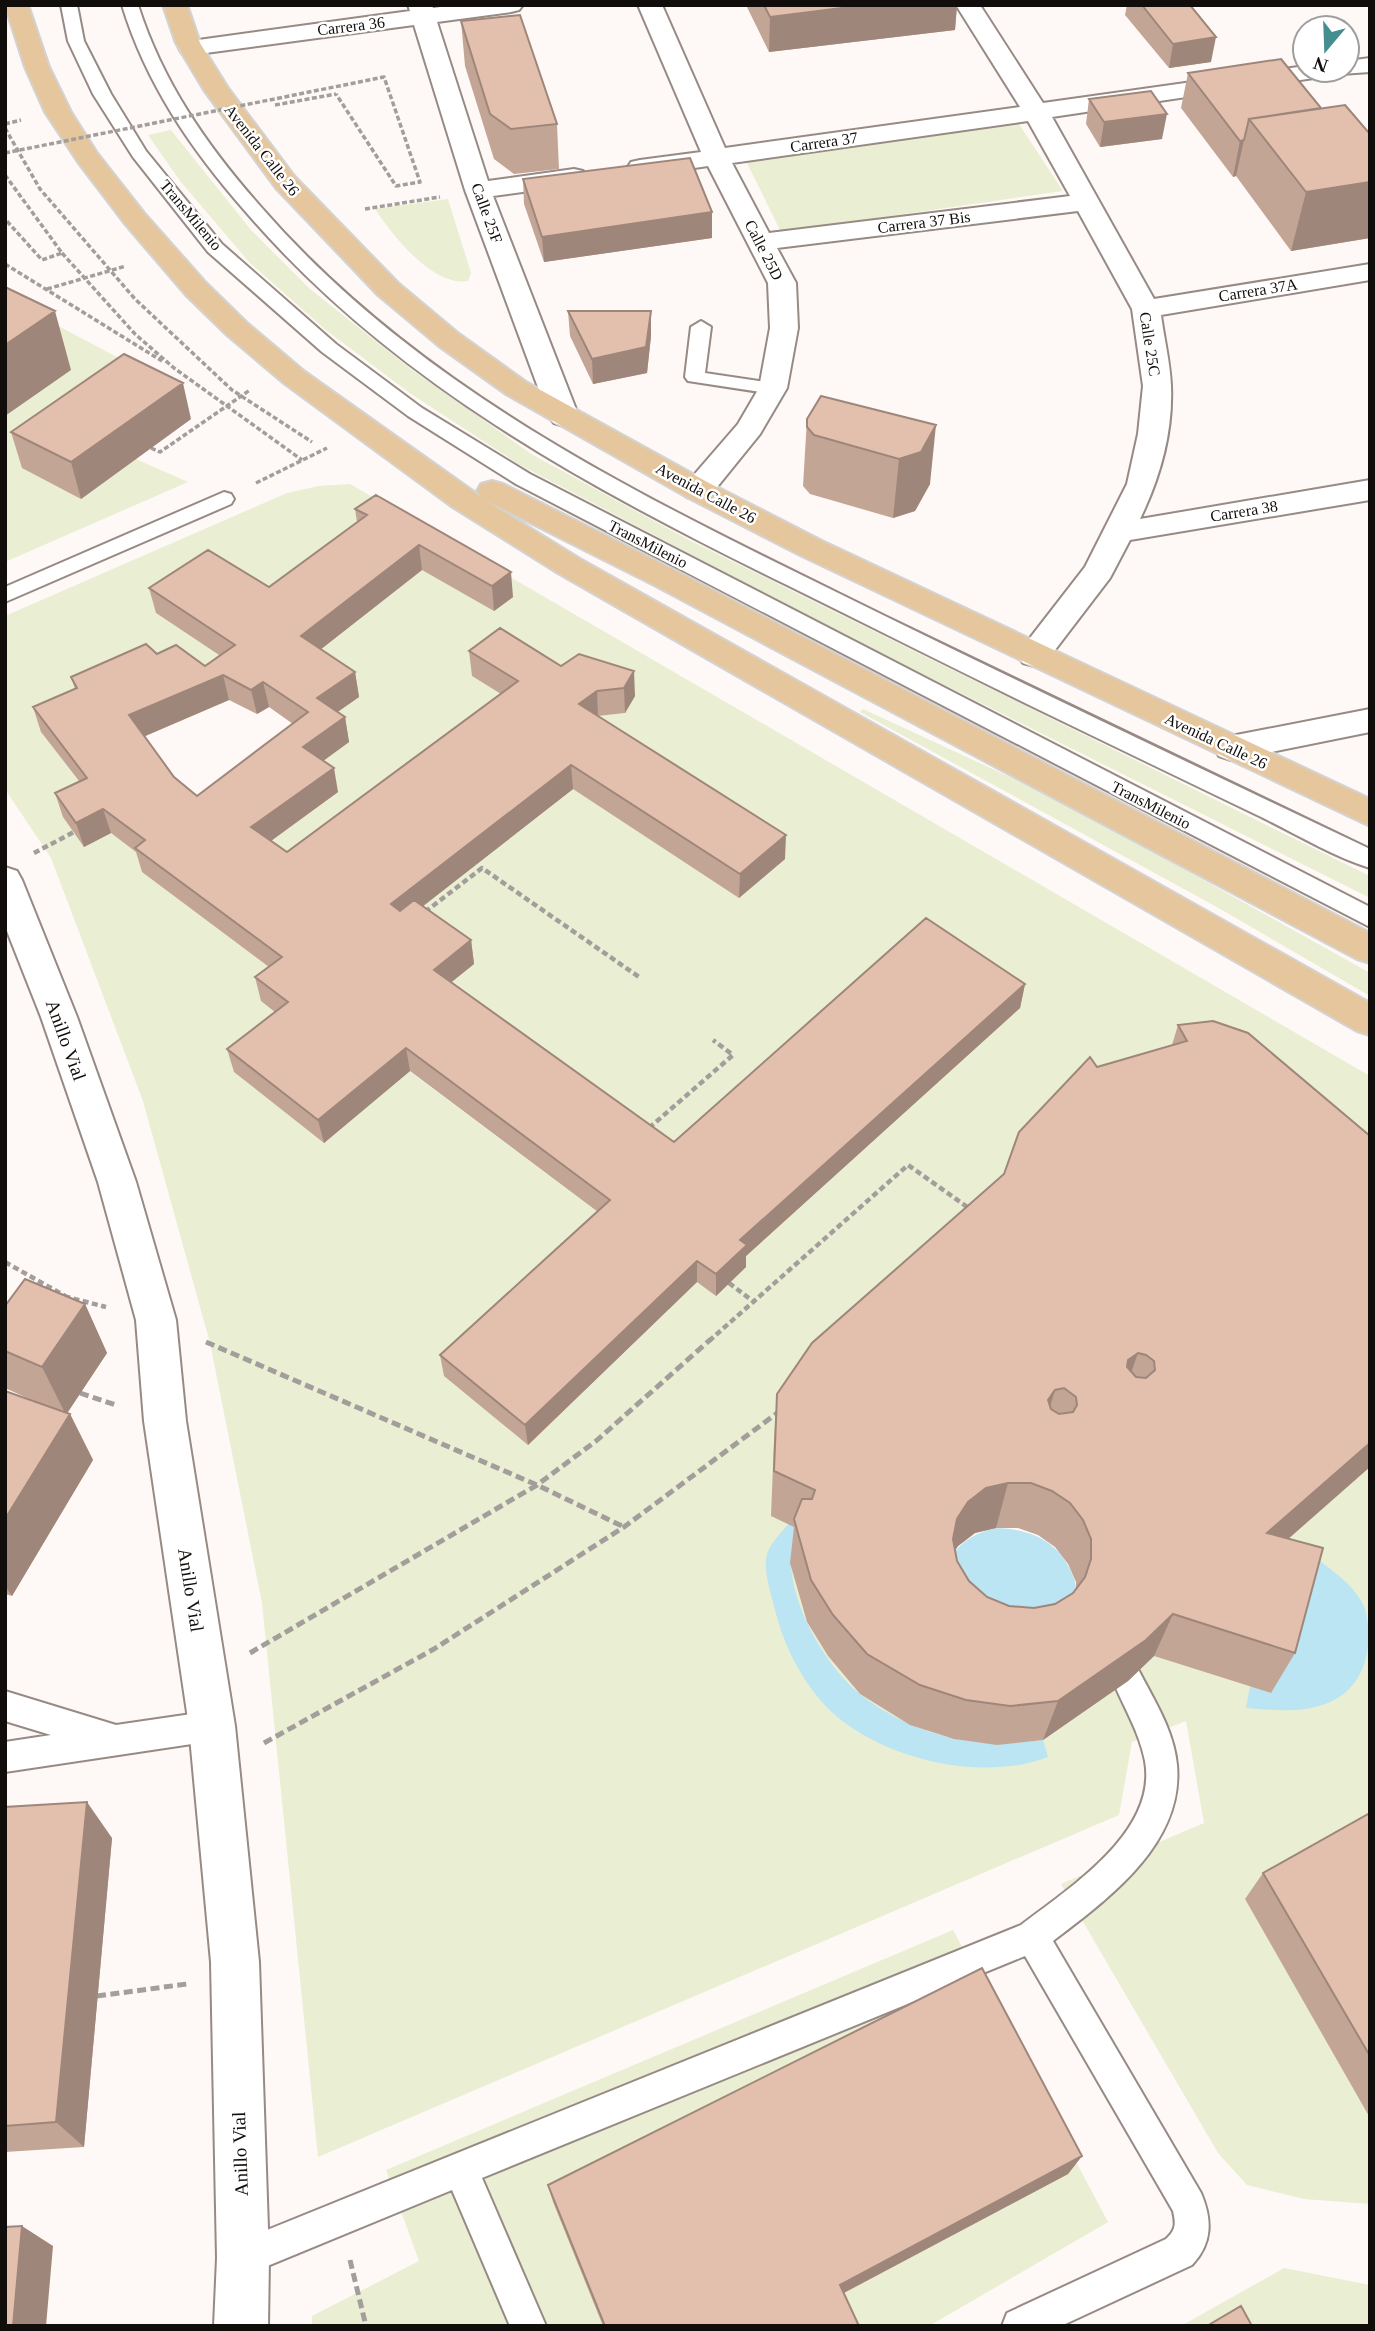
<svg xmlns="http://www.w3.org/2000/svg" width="1375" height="2331" viewBox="0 0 1375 2331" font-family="Georgia,serif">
<rect width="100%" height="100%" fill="#fef9f6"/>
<path fill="#eaeed2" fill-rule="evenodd" d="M 1017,121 L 1063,191 L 781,232 L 745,159 Z
M 171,130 L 251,230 L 310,289 L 412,370 L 533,455 L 687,539 L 1370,876 L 1370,898 L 859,642 L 520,465 L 411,394 L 327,331 L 250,263 L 180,181 L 148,135 Z
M 448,199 L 471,273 L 468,281 C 433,287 393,236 375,209 Z
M 5,298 L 153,376 L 136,459 L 188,482 L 5,562 Z
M 350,484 L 1370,1076 L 1370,1208 L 810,1535 L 790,1563 L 807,1622 L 828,1656 L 860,1694 L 910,1725 L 954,1739 L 997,1745 L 1043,1740 L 1128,1681 L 1154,1656 L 1270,1693 L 1245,1577 L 1370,1466 L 1370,1828 L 1245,1899 L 1370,2118 L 1370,2204 L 1304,2199 L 1247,2185 L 1218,2153 L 1061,1884 L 1204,1823 L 1186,1721 L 1132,1742 L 1119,1815 L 318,2157 L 262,1603 L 210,1343 L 143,1101 L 51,858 L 5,789 L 5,616 L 287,493 L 319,486 ZM 379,521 L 422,570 L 306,661 L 308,772 L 257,851 L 292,876 L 520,706 L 625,713 L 598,716 L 580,729 L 399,932 L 474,964 L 437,994 L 674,1164 L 746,1267 L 716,1295 L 697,1282 L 528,1445 L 611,1222 L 143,872 L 153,864 L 111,833 L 84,847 L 95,802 L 41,732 L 241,670 L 156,613 L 274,612 Z
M 863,709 L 1064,802 L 1370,973 L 1370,996 L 1215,906 L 860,712 Z
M 953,1930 L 1108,2222 L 929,2326 L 312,2326 L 312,2316 L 419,2261 L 386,2170 Z
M 1284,2268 L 1370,2285 L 1370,2326 L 1181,2326 Z"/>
<path fill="#bbe5f2" d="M 792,1519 L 801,1535 C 798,1543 790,1556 791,1565 C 793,1609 827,1668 861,1695 C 883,1712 910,1726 937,1734 C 973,1745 1006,1745 1043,1740 L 1048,1757 C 979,1784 870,1757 821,1701 C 798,1674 782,1641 774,1606 C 770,1590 761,1564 769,1549 C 775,1538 785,1529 792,1519 Z
M 996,1528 C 1031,1529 1059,1541 1073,1576 C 1076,1583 1078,1596 1075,1603 C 1068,1618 1051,1633 1040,1646 L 947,1563 C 960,1542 972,1534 996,1528 Z
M 1316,1558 C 1335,1573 1356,1586 1365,1609 C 1375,1649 1364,1692 1322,1705 C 1299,1713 1270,1710 1246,1708 L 1250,1686 L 1271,1693 Z"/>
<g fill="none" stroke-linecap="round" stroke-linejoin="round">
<g stroke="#978a84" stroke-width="4">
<path id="lane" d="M 61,5 L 77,5 L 84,41 L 111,94 L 146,151 L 222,244 L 336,344 L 422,408 L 530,474 L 1370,907 L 1370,927 L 516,484 L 408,416 L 322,352 L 208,252 L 133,157 L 93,94 L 68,41 Z
M 122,5 L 138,5 C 163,83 207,146 261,207 C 429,400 660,505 885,616 C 1046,695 1208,772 1370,849 L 1370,868 C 1331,856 1293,832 1257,815 C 1179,778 1102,740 1025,703 C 945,664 866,624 787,585 C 587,487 392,382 245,211 C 191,149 146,84 122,5 Z
M 701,321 L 711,327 L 705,373 L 780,384 L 783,388 L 780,392 L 773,394 L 688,381 L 685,377 L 691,327 Z
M 224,492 L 231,494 L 234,499 L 231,504 L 5,602 L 5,587 Z
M 1128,1666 L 1139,1671 C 1154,1700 1174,1731 1177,1765 C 1184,1844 1108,1899 1053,1941 L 1201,2193 C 1212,2219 1213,2243 1192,2265 L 1061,2326 L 1002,2326 L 1007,2313 L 1166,2239 C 1176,2230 1176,2224 1173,2211 L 1025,1956 L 482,2178 L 546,2326 L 510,2326 L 452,2190 L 243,2276 L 230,2271 L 225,2258 L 230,2245 L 1021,1925 C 1069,1888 1158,1832 1145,1761 C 1139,1731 1124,1708 1113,1681 L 1117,1671 Z
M 5,1691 L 116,1725 L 212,1711 L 223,1715 L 228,1726 L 223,1737 L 212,1741 L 5,1772 L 5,1742 L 51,1735 L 5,1721 Z"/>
</g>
<g stroke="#978a84" stroke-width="4">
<path id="street" d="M 408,5 L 432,5 L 433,8 L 455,5 L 523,5 L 519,10 L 511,12 L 437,22 L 488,181 L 574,169 L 583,171 L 587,177 L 583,183 L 574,185 L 493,196 L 579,417 L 574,423 L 564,426 L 554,423 L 549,417 L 465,190 L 414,25 L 191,55 L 182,53 L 179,48 L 182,43 L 191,41 L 410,11 Z
M 638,5 L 662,5 L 725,148 L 1020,107 L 956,5 L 980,5 L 1043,103 L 1305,66 L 1305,70 L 1347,70 L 1347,61 L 1370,58 L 1370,72 L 1341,74 L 1052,117 L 1154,299 L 1370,264 L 1370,280 L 1161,315 C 1164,338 1170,362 1171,386 C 1173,432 1160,478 1140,519 L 1370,480 L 1370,500 L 1130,540 L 1110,578 L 1045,663 L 1034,666 L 1023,663 L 1018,655 L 1023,647 L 1085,567 L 1127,484 L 1138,434 L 1143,386 L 1132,309 L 1078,211 L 777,248 L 796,283 L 798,328 L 787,388 L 760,434 L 709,497 L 698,500 L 687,497 L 683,490 L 687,483 L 738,424 L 759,388 L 770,328 L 768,283 L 708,166 L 640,176 L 631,174 L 627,168 L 631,162 L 640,160 L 701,152 ZM 1028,121 L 1070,196 L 769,233 L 732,163 Z
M 1370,709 L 1370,732 L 1231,760 L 1219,756 L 1214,748 L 1219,740 L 1231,736 Z
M 5,867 L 17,871 L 22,880 L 77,1017 L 136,1182 L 176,1320 L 186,1421 L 235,1726 L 259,1962 L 269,2258 L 268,2326 L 214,2326 L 217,2258 L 211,1962 L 189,1726 L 144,1421 L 136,1320 L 98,1182 L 41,1017 L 5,926 Z"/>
</g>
<g stroke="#d4d3d3" stroke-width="4">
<path id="primary" d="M 5,5 L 28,5 L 49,67 L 71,112 L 97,153 L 144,213 L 206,283 L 247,323 L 305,372 L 481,497 L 477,491 L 481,484 L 492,481 L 503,484 L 678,572 L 1370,933 L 1370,963 L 1357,959 L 656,586 L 483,499 L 580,559 L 1370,1003 L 1370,1035 L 1357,1031 L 558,573 L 451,506 L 285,384 L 227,335 L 186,295 L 126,225 L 78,162 L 45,112 L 25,67 Z
M 163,5 L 187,5 L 200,43 L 228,88 L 294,176 L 398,283 L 459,334 L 526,382 L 709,483 L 822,541 L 1370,799 L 1370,826 L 800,555 L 687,497 L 506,394 L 439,346 L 378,295 L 276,188 L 204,90 L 176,43 Z"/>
</g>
<path stroke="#a39e9b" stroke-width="3.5" stroke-dasharray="5 2.5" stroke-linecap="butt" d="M 275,105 L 336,94
M 5,124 L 21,120
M 5,128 L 40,189 L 135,299 L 232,390 L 312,442
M 5,175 L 62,253 L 42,260 L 5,219
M 365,209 L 440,197
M 62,253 L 135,334 L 174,368 L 302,460
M 5,264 L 162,361
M 47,289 L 126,266
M 151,448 L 160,452 L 250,390
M 256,483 L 327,448"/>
<path stroke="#a39e9b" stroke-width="4.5" stroke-dasharray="6 3.5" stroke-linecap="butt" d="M 34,853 L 74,832
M 425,912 L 482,868 L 639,977
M 649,1128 L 733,1055 L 713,1040
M 5,1262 L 67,1297
M 729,1283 L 754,1302
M 65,1299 L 67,1297 L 106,1307
M 709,1341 L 908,1165 L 970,1209"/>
<path stroke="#a39e9b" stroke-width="5" stroke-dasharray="9 4.5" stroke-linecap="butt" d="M 206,1342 L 537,1485 L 624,1527
M 80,1393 L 116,1405
M 250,1653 L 537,1485 L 596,1441 L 711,1339
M 264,1743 L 434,1649 L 624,1527 L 780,1411
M 97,1996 L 187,1984
M 350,2260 L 366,2326"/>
<use href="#lane" fill="#fff" fill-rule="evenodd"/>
<use href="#street" fill="#fff" fill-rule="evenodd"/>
<use href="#primary" fill="#e6c69d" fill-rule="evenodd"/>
<path stroke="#a39e9b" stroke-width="3.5" stroke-dasharray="5 2.5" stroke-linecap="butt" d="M 5,153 L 384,77 L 420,182 L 396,186 L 336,94"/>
</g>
<path fill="#c3a596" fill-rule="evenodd" d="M 746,5 L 957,5 L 955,30 L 769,52 Z
M 1127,5 L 1190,5 L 1211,62 L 1169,68 L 1125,15 Z
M 461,21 L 557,124 L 559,169 L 514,174 L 494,159 L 465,66 Z
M 1188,73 L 1321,108 L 1370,134 L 1370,238 L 1291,251 L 1236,176 L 1233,177 L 1181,108 Z
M 1089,99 L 1162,139 L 1100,147 L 1086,124 Z
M 523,179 L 712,238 L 544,262 L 524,204 Z
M 568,311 L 651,311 L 651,336 L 647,373 L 593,384 L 570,336 Z
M 821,396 L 930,484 L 915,511 L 893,518 L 810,494 L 803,486 L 807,419 Z
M 191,419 L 81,499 L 22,468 L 11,432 Z
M 355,509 L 513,597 L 494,611 L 422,570 L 321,649 L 355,672 L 359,697 L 337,712 L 345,717 L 349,742 L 323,761 L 338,792 L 271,841 L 287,852 L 501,694 L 472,676 L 469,651 L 561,666 L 579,654 L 635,696 L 625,713 L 598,716 L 785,859 L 739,898 L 573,789 L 423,906 L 471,940 L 474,964 L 451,982 L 674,1142 L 1025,984 L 1020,1008 L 746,1256 L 746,1267 L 716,1296 L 697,1282 L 528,1445 L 444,1376 L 440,1355 L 598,1212 L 410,1071 L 324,1143 L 234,1072 L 227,1049 L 275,1012 L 261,1001 L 255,977 L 269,967 L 142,872 L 136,852 L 111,833 L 84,847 L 63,817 L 55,793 L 79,781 L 41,732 L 33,707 L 75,689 L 71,677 L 157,654 L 205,666 L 219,655 L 156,613 L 149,588 L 269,587 L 357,522 ZM 229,700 L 257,714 L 269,707 L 293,724 L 197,796 L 174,777 L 145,736 Z
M 1213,1021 L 1288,1539 L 1295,1653 L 1271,1693 L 1154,1656 L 1128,1681 L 1043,1740 L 997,1745 L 954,1739 L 910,1725 L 860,1694 L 828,1656 L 807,1622 L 790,1563 L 794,1527 L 771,1516 L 774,1441 L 777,1394 L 1004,1174 L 1097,1067 L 1172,1045 L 1178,1025 ZM 996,1528 L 1018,1528 L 1038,1535 L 1055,1547 L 1068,1564 L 1076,1582 L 1076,1589 L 1073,1593 L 1055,1604 L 1034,1608 L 1009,1606 L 987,1597 L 969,1581 L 957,1561 L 955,1550 L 958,1546 L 975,1533 Z
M 85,1304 L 107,1353 L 67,1413 L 70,1414 L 93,1460 L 12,1596 L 5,1594 L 5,1391 L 36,1402 L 5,1388 L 5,1306 Z
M 5,1807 L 112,1838 L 84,2147 L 5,2152 Z
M 1370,1813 L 1370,2118 L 1245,1899 L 1263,1873 Z
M 1082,2156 L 1068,2174 L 844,2293 L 859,2326 L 603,2326 L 553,2202 L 548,2185 Z"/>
<path fill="#9f867a" d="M 866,5 L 957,5 L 955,30 L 769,52 L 770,17 Z
M 1216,37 L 1211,62 L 1169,68 L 1173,44 Z
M 1167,114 L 1162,139 L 1100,147 L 1104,122 Z
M 1244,140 L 1236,176 L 1233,177 L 1240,141 Z
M 1370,182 L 1370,238 L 1291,251 L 1306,192 Z
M 712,212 L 712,238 L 544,262 L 542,237 Z
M 55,311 L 71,370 L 5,416 L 5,345 Z
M 651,311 L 651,336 L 647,373 L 593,384 L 592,359 Z
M 183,383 L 191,419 L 81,499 L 71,462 Z
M 936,425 L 930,484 L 915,511 L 893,518 L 899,459 Z
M 419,545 L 422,570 L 306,661 L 301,636 Z
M 511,572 L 513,597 L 494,611 L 492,586 Z
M 634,671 L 635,696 L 625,713 L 624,688 Z
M 355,672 L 359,697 L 322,723 L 317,698 Z
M 223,675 L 229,700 L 136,740 L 129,715 Z
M 263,682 L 269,707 L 257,714 L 251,690 Z
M 597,691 L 598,716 L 579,704 Z
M 345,717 L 349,742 L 308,772 L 303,747 Z
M 571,765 L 573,789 L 395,928 L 391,904 Z
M 334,768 L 338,792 L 257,851 L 251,827 Z
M 103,809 L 111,833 L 84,847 L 76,823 Z
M 786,835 L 785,859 L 739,898 L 740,874 Z
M 471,940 L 474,964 L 437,994 L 434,970 Z
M 1025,984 L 1020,1008 L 746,1256 L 746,1267 L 716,1296 L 716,1274 L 740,1240 Z
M 406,1048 L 410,1071 L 324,1143 L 318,1120 Z
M 697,1261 L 697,1282 L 528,1445 L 525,1425 Z
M 85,1304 L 107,1353 L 66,1415 L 42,1367 Z
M 1138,1353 L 1121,1401 L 1128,1360 Z
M 1055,1390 L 1041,1437 L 1048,1400 Z
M 70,1414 L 93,1460 L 12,1596 L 5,1586 L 5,1519 Z
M 1370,1443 L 1370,1467 L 1245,1577 L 1267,1533 Z
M 1008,1483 L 996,1528 L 975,1533 L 958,1546 L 947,1563 L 957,1519 L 968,1502 L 986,1488 Z
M 1173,1614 L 1154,1656 L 1128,1681 L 1043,1740 L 1058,1701 Z
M 87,1802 L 112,1838 L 84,2147 L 56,2122 Z
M 1082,2156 L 1068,2174 L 834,2298 L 840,2285 Z
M 22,2226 L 53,2246 L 46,2326 L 13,2326 Z"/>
<path fill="#e3c0ae" stroke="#9f867a" stroke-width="2" fill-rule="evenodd" d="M 764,5 L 866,5 L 770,17 Z
M 1142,5 L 1190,5 L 1216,37 L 1173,44 Z
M 520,15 L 557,124 L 511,129 L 490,114 L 461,21 Z
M 1281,59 L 1321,108 L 1249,119 L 1244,140 L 1240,141 L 1188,73 Z
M 1151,91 L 1167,114 L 1104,122 L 1089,99 Z
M 1345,105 L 1370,134 L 1370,182 L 1306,192 L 1249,119 Z
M 690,158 L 712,212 L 542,237 L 523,179 Z
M 5,287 L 55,311 L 5,345 Z
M 568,311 L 651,311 L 646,347 L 592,359 Z
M 124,354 L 183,383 L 71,462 L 11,432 Z
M 821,396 L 936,425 L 921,452 L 899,459 L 814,435 L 807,427 L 807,419 Z
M 376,495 L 511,572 L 492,586 L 419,545 L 301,636 L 355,672 L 317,698 L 345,717 L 303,747 L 334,768 L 251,827 L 287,852 L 518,681 L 469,651 L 500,628 L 561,666 L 579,654 L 634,671 L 624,688 L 597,691 L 579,704 L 786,835 L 740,874 L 571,765 L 391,904 L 400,911 L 414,900 L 471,940 L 434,970 L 674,1142 L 926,918 L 1025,984 L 740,1240 L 747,1245 L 716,1274 L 697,1261 L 525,1425 L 440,1355 L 610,1200 L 406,1048 L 318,1120 L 227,1049 L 288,1002 L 255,977 L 282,957 L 135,848 L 145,840 L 103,809 L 76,823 L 55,793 L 87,778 L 33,707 L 77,688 L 71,677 L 146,644 L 157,654 L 176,645 L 205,666 L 235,645 L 149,588 L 208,550 L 269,587 L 367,515 L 355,509 ZM 223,675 L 251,690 L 263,682 L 308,712 L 197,796 L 174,777 L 129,715 Z
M 1213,1021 L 1248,1033 L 1370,1136 L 1370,1443 L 1267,1533 L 1323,1548 L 1295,1653 L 1173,1614 L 1146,1640 L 1058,1701 L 1010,1706 L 966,1700 L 920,1685 L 867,1654 L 833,1615 L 811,1580 L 794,1519 L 802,1499 L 812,1499 L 815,1490 L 774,1471 L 777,1394 L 812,1343 L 1004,1174 L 1019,1132 L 1090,1057 L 1097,1067 L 1187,1041 L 1178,1025 ZM 1138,1353 L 1146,1355 L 1154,1361 L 1155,1370 L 1146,1378 L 1136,1377 L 1127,1367 L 1128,1360 ZM 1064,1388 L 1076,1397 L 1077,1405 L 1073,1412 L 1059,1414 L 1051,1409 L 1048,1400 L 1055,1390 ZM 1008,1483 L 1031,1483 L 1052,1491 L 1070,1503 L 1083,1520 L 1091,1539 L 1091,1559 L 1085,1577 L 1073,1593 L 1055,1604 L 1034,1608 L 1009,1606 L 987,1597 L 969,1581 L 957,1561 L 953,1539 L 957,1519 L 968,1502 L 986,1488 Z
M 25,1279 L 85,1304 L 42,1367 L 5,1351 L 5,1306 Z
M 5,1391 L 70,1414 L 5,1519 Z
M 87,1802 L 56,2122 L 5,2126 L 5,1807 Z
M 1370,1813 L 1370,2056 L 1263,1873 Z
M 982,1968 L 1082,2156 L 840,2285 L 859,2326 L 605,2326 L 548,2185 Z
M 22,2226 L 13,2326 L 5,2326 L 5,2227 Z
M 1241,2306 L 1252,2326 L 1207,2326 Z"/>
<g text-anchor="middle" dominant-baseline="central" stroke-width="5" stroke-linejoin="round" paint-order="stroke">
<g font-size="16" fill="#110d0a" stroke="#fff">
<text transform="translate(351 26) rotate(-7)">Carrera 36</text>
<text transform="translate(824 142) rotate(-8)">Carrera 37</text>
<text transform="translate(262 150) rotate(52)">Avenida Calle 26</text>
<text transform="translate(487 213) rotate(70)">Calle 25F</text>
<text transform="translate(191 215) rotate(50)">TransMilenio</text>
<text transform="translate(924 222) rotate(-7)">Carrera 37 Bis</text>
<text transform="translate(764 250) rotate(63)">Calle 25D</text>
<text transform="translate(1258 290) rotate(-9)">Carrera 37A</text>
<text transform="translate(1150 344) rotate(81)">Calle 25C</text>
<text transform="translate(706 493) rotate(28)">Avenida Calle 26</text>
<text transform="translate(1244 511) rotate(-9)">Carrera 38</text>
<text transform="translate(648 544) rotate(27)">TransMilenio</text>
<text transform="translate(1216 741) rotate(25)">Avenida Calle 26</text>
<text transform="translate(1151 805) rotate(27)">TransMilenio</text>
</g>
<g font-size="19" fill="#110d0a" stroke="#fff">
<text transform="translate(66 1040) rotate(70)">Anillo Vial</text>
<text transform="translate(191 1590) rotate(81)">Anillo Vial</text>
<text transform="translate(240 2154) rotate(-92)">Anillo Vial</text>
</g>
</g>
<rect width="1375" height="2331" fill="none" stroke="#110d0a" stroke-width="14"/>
<g transform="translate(1326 49) rotate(199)"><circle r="33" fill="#ffffff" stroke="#a09e9d" stroke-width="2"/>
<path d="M0-5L12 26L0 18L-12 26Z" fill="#458d8f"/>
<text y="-10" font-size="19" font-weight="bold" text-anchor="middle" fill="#110d0a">N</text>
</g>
</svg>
